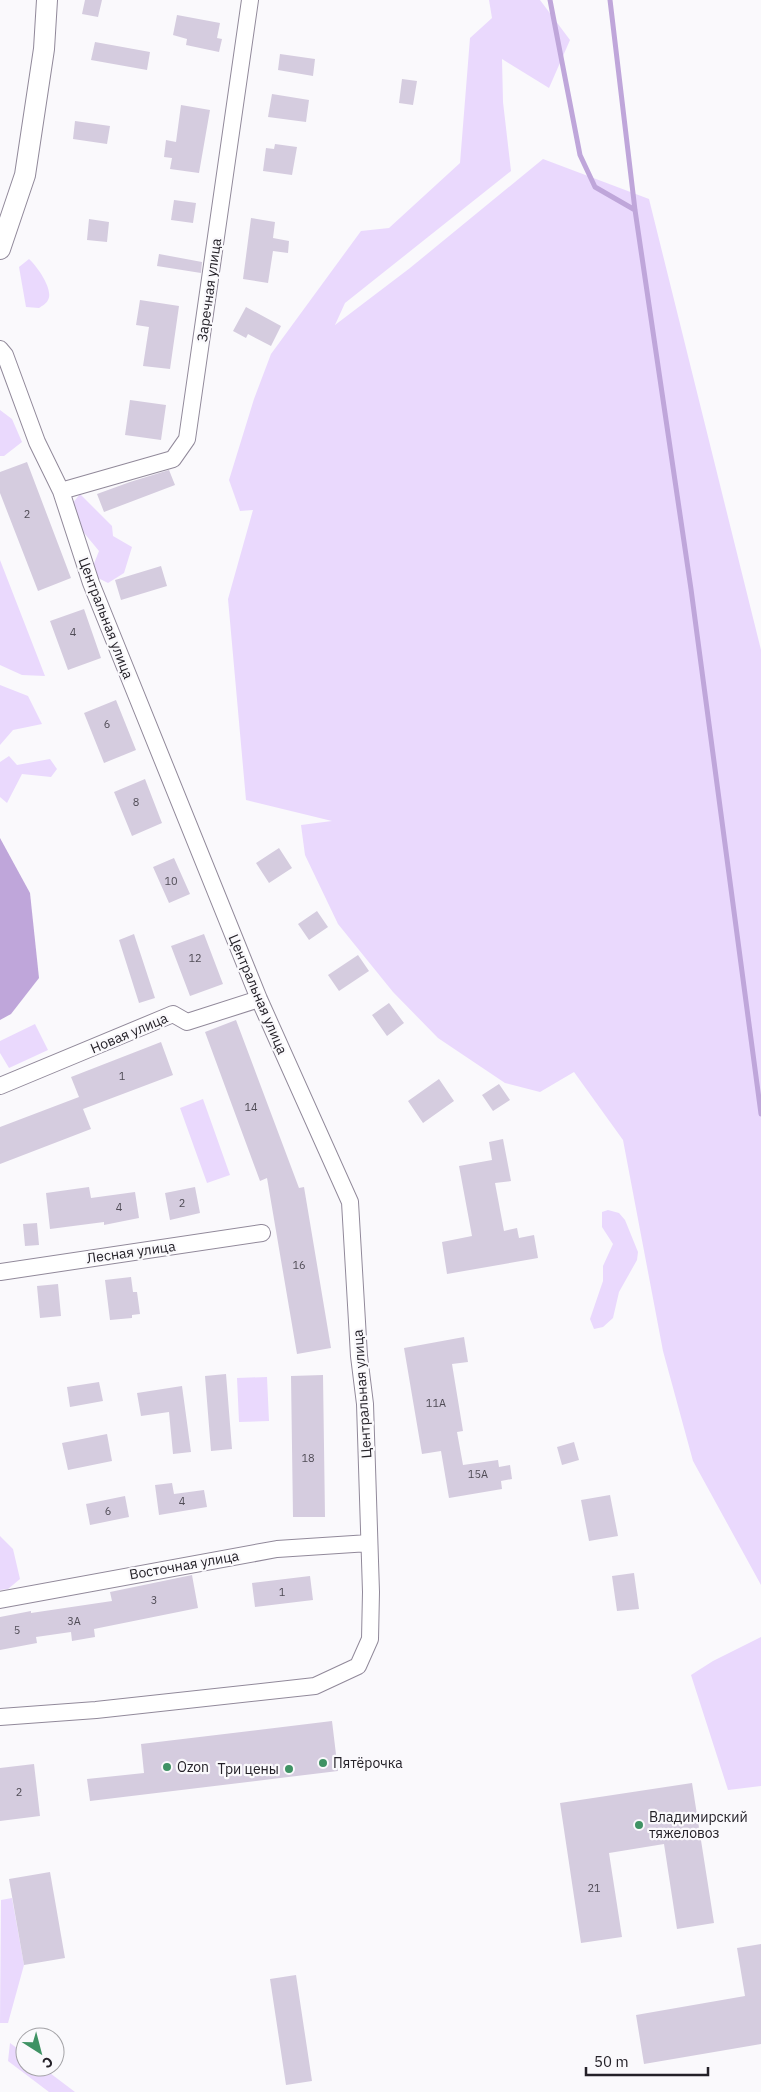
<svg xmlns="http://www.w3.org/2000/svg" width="761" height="2092" viewBox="0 0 761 2092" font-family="'IBM Plex Sans',sans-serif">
<rect width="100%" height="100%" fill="#faf9fc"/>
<path fill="#ead9fd" d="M 489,0 L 540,0 L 570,40 L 549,88 L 502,59 L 503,102 L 511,171 L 345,303 L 335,325 L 410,268 L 543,159 L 649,199 L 761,650 L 761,1585 L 693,1461 L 663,1351 L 623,1140 L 574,1072 L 540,1092 L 505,1083 L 438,1038 L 393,992 L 338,924 L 305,855 L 301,825 L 332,821 L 246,800 L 228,599 L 253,510 L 240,511 L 229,480 L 254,399 L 271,354 L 361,231 L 389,228 L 460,163 L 470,38 L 492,18 Z
M 29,259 C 37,266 54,290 48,300 C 47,303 42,306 39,308 L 26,307 L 19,267 Z
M 0,410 L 12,419 L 22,442 L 4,456 L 0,456 Z
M 80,494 L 112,526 L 113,536 L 132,547 L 124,573 L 108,583 L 98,578 L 93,566 L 99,551 L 75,522 L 72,504 Z
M 0,560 L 45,676 L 22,675 L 0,665 Z
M 0,685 L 28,696 L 42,724 L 13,730 L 0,745 Z
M 9,756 L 17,765 L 50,759 L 57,769 L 51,777 L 22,774 L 7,803 L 0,797 L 0,762 Z
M 35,1024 L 48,1050 L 9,1068 L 0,1053 L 0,1041 Z
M 203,1099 L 230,1175 L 207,1183 L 180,1108 Z
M 608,1210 L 619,1213 L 625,1220 L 638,1252 L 637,1260 L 619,1292 L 613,1318 L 603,1327 L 594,1329 L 590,1319 L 603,1281 L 603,1266 L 613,1244 L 602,1227 L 602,1212 Z
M 267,1377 L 269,1421 L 239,1422 L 237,1378 Z
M 0,1536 L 13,1549 L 20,1579 L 8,1589 L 0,1590 Z
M 761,1637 L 761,1786 L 728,1790 L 691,1675 L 713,1661 Z
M 12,1898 L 24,1965 L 8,2023 L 0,2023 L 1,1900 Z
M 10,2043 L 25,2054 L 25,2067 L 42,2067 L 75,2092 L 49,2092 L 8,2061 Z"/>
<path fill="#bfa6da" d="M 0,838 L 30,893 L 39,978 L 11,1014 L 0,1020 Z"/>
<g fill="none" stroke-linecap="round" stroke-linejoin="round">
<path stroke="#bfa6da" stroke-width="5" d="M 550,0 L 580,155 L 595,187 L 635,210
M 610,0 L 635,210 L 691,589 L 761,1114"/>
</g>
<path fill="#d5ccdf" d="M 85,0 L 102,0 L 98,17 L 82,14 Z
M 177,15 L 220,23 L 217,38 L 222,39 L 219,52 L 186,45 L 187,39 L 173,35 Z
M 95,42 L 150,52 L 147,70 L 91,60 Z
M 280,54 L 315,59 L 313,76 L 278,70 Z
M 402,79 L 417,81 L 413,105 L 399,103 Z
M 272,94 L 309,100 L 306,122 L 268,117 Z
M 181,105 L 210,110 L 199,173 L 170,169 L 172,158 L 164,157 L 166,140 L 176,142 Z
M 75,121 L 110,126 L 107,144 L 73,139 Z
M 275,144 L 297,147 L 292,175 L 263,171 L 266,148 L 274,149 Z
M 174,200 L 196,203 L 193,223 L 171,220 Z
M 251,218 L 275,222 L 273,238 L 289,241 L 288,253 L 273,251 L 268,283 L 243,279 Z
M 89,219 L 109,222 L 107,242 L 87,240 Z
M 159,254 L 202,262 L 201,273 L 157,266 Z
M 140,300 L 179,306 L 170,369 L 143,366 L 149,327 L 136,325 Z
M 246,307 L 281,326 L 271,346 L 248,334 L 246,338 L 233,331 Z
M 130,400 L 166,405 L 161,440 L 125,435 Z
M 27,462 L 71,578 L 38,591 L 0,493 L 0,472 Z
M 169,470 L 175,485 L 104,512 L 97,494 L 130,482 Z
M 161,566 L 167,586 L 121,600 L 115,580 Z
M 84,609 L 101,658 L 68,670 L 50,621 Z
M 116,700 L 136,750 L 104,763 L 84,713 Z
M 145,779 L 162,823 L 132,836 L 114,792 Z
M 279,848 L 292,868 L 269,883 L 256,863 Z
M 174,858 L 190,894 L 169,903 L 153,867 Z
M 317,911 L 328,927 L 309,940 L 298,924 Z
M 134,934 L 155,998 L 139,1003 L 119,940 Z
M 204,934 L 223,984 L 190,996 L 171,946 Z
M 358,955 L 369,971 L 339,991 L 328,975 Z
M 389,1003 L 404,1023 L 387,1036 L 372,1015 Z
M 236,1020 L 299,1188 L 304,1187 L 331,1348 L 297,1354 L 267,1178 L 260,1181 L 205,1032 Z
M 161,1042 L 173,1075 L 83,1109 L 91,1129 L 0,1164 L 0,1127 L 79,1097 L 71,1077 Z
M 439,1079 L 454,1101 L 423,1123 L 408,1101 Z
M 499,1084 L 510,1100 L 493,1111 L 482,1095 Z
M 503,1139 L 511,1181 L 495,1183 L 504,1231 L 517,1228 L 519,1238 L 534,1235 L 538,1258 L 447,1274 L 442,1242 L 472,1236 L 459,1166 L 492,1160 L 489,1142 Z
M 89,1187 L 91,1198 L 135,1192 L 139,1218 L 104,1225 L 104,1222 L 50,1229 L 46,1193 Z
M 195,1187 L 200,1213 L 170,1220 L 165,1193 Z
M 37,1223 L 39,1245 L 25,1246 L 23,1224 Z
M 131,1277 L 133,1292 L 137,1292 L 140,1314 L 132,1315 L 132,1318 L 110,1320 L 105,1280 Z
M 58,1284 L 61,1316 L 40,1318 L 37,1286 Z
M 464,1337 L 468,1362 L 452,1364 L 463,1431 L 457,1432 L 463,1465 L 498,1460 L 499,1467 L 510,1465 L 512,1479 L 501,1481 L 502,1489 L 449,1498 L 441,1451 L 422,1454 L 404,1348 Z
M 226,1374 L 232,1449 L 211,1451 L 205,1376 Z
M 323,1375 L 325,1517 L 293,1517 L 291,1376 Z
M 99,1382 L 103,1401 L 70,1407 L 67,1387 Z
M 182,1386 L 191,1452 L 173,1454 L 169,1412 L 141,1416 L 137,1393 Z
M 107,1434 L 112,1461 L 68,1470 L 62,1443 Z
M 574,1442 L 579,1460 L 562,1465 L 557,1447 Z
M 172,1483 L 174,1494 L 204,1490 L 207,1507 L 159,1515 L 155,1485 Z
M 610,1495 L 618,1536 L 589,1541 L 581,1500 Z
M 125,1496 L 129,1517 L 90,1525 L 86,1504 Z
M 634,1573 L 639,1609 L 617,1611 L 612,1576 Z
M 192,1575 L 198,1608 L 94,1629 L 95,1637 L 72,1641 L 71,1632 L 36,1637 L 37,1643 L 0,1650 L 0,1617 L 31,1611 L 31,1613 L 112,1601 L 110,1592 Z
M 310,1576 L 313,1600 L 255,1607 L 252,1583 Z
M 332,1721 L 338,1771 L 90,1801 L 87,1779 L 144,1773 L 141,1744 Z
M 34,1764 L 40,1816 L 0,1821 L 0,1768 Z
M 692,1783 L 714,1923 L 677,1929 L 664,1844 L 609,1853 L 622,1937 L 581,1943 L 560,1803 Z
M 50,1872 L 65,1958 L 24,1965 L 9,1879 Z
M 761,1944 L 761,2044 L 644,2064 L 636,2015 L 745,1996 L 737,1948 Z
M 296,1975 L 312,2081 L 286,2085 L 270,1979 Z"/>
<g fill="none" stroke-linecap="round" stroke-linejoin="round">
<g stroke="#91899a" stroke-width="18">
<path id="minor" d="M 0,349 L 5,355 L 37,442 L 61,491 L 91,583 L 259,999 L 350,1202 L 359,1356 L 365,1404 L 371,1592 L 370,1639 L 358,1666 L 315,1686 L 96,1710 L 0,1717
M 61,491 L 173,459 L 187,439 L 250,0
M 0,1086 L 173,1014 L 187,1022 L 259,999
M 0,1272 L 262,1233
M 0,1600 L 277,1549 L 369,1543"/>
</g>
<g stroke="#91899a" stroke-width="22">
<path id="tertiary" d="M 0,249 L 25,175 L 44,49 L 47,0"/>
</g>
<use href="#minor" stroke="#fff" stroke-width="16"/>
<use href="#tertiary" stroke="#fff" stroke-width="20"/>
</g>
<g fill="#3f9264" stroke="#faf9fc" stroke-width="2">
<circle cx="323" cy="1763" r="5"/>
<circle cx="167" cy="1767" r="5"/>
<circle cx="289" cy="1769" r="5"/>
<circle cx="639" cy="1825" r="5"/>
</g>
<g text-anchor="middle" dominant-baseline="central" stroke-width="4.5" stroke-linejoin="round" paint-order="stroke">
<g font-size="11" fill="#504c56">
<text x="27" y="514">2</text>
<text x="73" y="632">4</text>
<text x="107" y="724">6</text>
<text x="136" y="802">8</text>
<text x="171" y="881">10</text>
<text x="195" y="958">12</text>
<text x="122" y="1076">1</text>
<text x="251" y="1107">14</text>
<text x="182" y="1203">2</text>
<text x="119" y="1207">4</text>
<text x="299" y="1265">16</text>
<text x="436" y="1403">11А</text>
<text x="308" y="1458">18</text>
<text x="478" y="1474">15А</text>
<text x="182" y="1501">4</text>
<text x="108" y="1511">6</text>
<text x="282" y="1592">1</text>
<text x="154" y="1600">3</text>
<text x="74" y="1621">3А</text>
<text x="17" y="1630">5</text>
<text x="19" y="1792">2</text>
<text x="594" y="1888">21</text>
</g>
<g font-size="14" fill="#242128" stroke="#faf9fc">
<text transform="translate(209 290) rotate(-82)">Заречная улица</text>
<text transform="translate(106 618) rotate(69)">Центральная улица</text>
<text transform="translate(258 994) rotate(67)">Центральная улица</text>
<text transform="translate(129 1033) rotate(-23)">Новая улица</text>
<text transform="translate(131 1252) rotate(-8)">Лесная улица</text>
<text transform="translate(362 1394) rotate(-94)">Центральная улица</text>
<text transform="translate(184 1565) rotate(-10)">Восточная улица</text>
</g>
<g font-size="14" fill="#242128" stroke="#faf9fc" text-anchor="start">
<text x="333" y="1763">Пятёрочка</text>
<text x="177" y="1767">Ozon</text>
<text x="279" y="1769" text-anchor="end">Три цены</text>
<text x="649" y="1817">Владимирский<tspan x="649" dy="16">тяжеловоз</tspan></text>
</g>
</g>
<g transform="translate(40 2052) rotate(144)"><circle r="24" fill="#faf9fc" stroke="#a4a3a7"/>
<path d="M0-4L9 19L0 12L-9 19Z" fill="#3f9264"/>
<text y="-8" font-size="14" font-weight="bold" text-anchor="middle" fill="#242128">С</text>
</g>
<path d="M586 2067v8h122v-8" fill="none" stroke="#242128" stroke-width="2.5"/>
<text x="594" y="2067" font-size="15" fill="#242128" stroke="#faf9fc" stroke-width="4" paint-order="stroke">50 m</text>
</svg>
